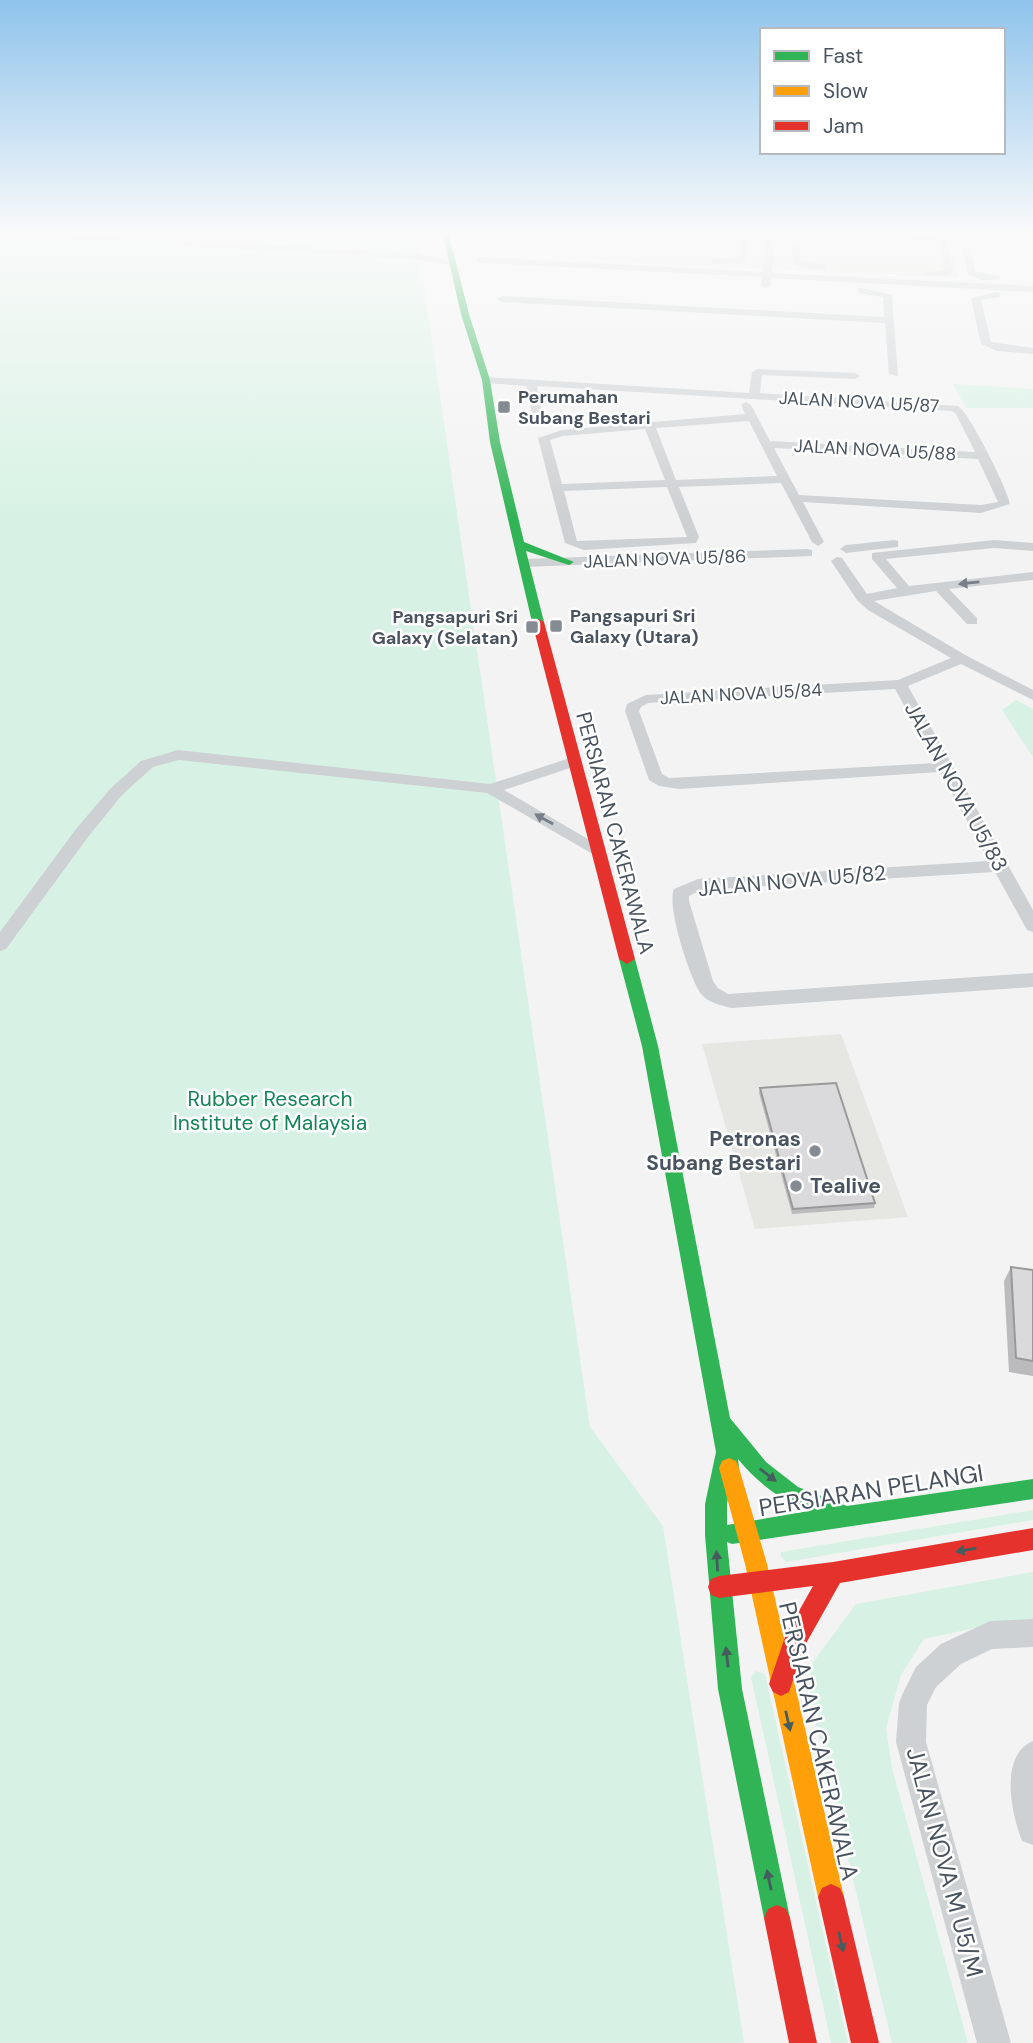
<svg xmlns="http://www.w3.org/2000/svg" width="1033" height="2043" viewBox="0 0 1033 2043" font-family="'DM Sans',sans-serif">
<rect width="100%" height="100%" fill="#f3f3f3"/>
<path fill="#e6e6e2" d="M 568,231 L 949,231 L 958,278 L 558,258 Z
M 841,1034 L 908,1217 L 755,1229 L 702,1044 Z"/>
<path fill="#d7f2e4" d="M 0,231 L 416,231 L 590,1427 L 663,1526 L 744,2043 L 0,2043 Z
M 953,384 L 1033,389 L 1033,408 L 966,408 Z
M 1016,700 L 1033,709 L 1033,757 L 1002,710 Z
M 1033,1510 L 1033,1520 L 786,1562 L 781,1556 L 781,1552 Z
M 1033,1572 L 1033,1620 L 1007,1621 L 924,1639 L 901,1675 L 886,1728 L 892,1768 L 968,2043 L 892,2043 L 807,1686 L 813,1662 L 856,1604 Z
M 756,1671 L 765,1674 L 848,2043 L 831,2043 L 751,1677 Z"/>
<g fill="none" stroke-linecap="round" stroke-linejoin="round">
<path fill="#ced1d3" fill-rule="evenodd" d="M 0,231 L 415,253 L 457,262 L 453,265 L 415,259 L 0,237 Z
M 741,231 L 749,231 L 746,263 L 711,264 L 711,260 L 714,259 L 739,259 Z
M 766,231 L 938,236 L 937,231 L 945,231 L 953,272 C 946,277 929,278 922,273 L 944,270 L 939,241 L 799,235 L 801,261 L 826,265 L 827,267 L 823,270 L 794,265 L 790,234 L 775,234 L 772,273 L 1033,286 L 1033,292 L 771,278 L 771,285 L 766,288 L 761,285 L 762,277 L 481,263 L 477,260 L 481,257 L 763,272 Z
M 958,231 L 966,231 L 975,271 L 1000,276 L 1000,280 L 981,280 L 968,274 Z
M 861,288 L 892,295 L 898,376 L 889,374 L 885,323 L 502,302 L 497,299 L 502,296 L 884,317 L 883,297 L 858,293 L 858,289 Z
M 997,292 L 1000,293 L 1000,297 L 981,300 L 991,342 L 1033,348 L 1033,354 L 997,351 L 981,344 L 971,298 Z
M 757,369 L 855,373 L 860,376 L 855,379 L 762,375 L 760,393 L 958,406 C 969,412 1008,490 1010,504 L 981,513 L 803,502 L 824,542 L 818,546 L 812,542 L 781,483 L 679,487 L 699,537 L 696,543 L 584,550 L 565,543 L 538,438 L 562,430 L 745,414 L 741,405 L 746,402 L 751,405 L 770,441 L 975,452 L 956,414 L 952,411 L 537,386 L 542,413 L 537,416 L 532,413 L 526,386 L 486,383 L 481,380 L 486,377 L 749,393 L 752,372 ZM 749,421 L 777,476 L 676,480 L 656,428 ZM 645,429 L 665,480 L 562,484 L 550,440 L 563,436 ZM 774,448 L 978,459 L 998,502 L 981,505 L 799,495 ZM 667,487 L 687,537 L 577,541 L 564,491 Z
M 894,540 L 898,541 L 898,547 L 846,553 L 840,549 L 846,545 Z
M 994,540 L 1033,543 L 1033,551 L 994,548 L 886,559 L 909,586 L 1033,572 L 1033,580 L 949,589 L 977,618 L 977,624 L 967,624 L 936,591 L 874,601 L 967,656 L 1033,690 L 1033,700 L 961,664 L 908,686 L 1033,910 L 1033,932 L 1027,930 L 995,872 L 701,890 L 689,896 L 689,901 L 713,981 L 718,988 L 728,994 L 1033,973 L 1033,987 L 731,1008 C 721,1005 708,1003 701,994 C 690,979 666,905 674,889 L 698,879 L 989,861 L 940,772 L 679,789 L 659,786 L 649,780 L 625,711 L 627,704 L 646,695 L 898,680 L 951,658 L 868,610 L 857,600 L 831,561 L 837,557 L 842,558 L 867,594 L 897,588 L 872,559 L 872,553 ZM 895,689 L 936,763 L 669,778 L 662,774 L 639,711 L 641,707 L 648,703 Z
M 807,549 L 812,550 L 812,556 L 524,567 L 518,563 L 524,559 Z
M 178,750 L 490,784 L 573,757 L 581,762 L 579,765 L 504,790 L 605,849 L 597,854 L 591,853 L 487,793 L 179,760 L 153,767 L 122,795 L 88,837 L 6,949 L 0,951 L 0,932 L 76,829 L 110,789 L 141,761 Z
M 1033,1619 L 1033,1647 L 992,1649 L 961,1664 L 936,1687 L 927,1705 L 926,1742 L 1011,2043 L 977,2043 L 896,1742 L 899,1703 L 903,1693 L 916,1667 L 941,1644 L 990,1621 Z
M 1033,1741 L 1033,1845 L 1022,1841 C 1011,1813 999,1755 1033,1741 Z"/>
<path fill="#30b455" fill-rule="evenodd" d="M 442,231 L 448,231 L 469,314 L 490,380 L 500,442 L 524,542 L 574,562 L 569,565 L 526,551 L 544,622 L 542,624 L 532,622 L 490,442 L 482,380 L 461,314 Z
M 627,954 L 635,959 L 658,1046 L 730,1418 L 766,1462 L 798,1487 L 847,1506 L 1033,1479 L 1033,1499 L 732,1544 L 727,1542 L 742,1689 L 790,1918 L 786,1927 L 777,1931 L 768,1927 L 764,1918 L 718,1689 L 705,1535 L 705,1504 L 716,1452 L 642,1046 L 619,959 ZM 738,1459 C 758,1483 780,1500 809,1511 L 727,1525 L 727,1504 L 731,1477 L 736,1475 L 739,1468 Z"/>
<path fill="#ff9f0a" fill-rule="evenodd" d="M 729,1458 L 736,1461 L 739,1468 L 767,1564 L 844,1897 L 840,1906 L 831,1910 L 822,1906 L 818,1897 L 745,1564 L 719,1468 L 722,1461 Z"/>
<path fill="#e5322d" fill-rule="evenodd" d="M 538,619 L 544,622 L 635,959 L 627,964 L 619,959 L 532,622 Z
M 1033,1528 L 1033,1550 L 840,1583 L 804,1647 L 789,1692 L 781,1696 L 773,1692 L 769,1684 L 786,1634 L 813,1586 L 719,1598 L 711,1595 L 708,1587 L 711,1579 L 719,1576 L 833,1562 Z
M 831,1884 L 840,1888 L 844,1897 L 879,2043 L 851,2043 L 818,1897 L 822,1888 Z
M 777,1905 L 786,1909 L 790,1918 L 817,2043 L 789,2043 L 764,1918 L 768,1909 Z"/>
</g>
<path fill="#bbbbbd" d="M 760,1088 L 875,1203 L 874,1208 L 792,1214 L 759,1093 Z
M 1011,1267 L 1033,1270 L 1033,1376 L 1009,1372 L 1004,1281 Z"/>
<path fill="#dadadc" stroke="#99999a" stroke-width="2" d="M 836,1083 L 875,1203 L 793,1209 L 760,1088 Z
M 1011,1267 L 1033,1270 L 1033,1361 L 1016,1358 Z"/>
<defs><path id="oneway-solid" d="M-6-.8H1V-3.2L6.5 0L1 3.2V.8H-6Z" transform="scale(1.75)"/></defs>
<g fill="#787f88">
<use href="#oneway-solid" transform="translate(969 583) rotate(174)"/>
<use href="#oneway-solid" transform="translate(544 819) rotate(-151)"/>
</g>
<g fill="#465d5f">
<use href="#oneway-solid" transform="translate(768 1475) rotate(38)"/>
<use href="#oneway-solid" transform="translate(966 1550) rotate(170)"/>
<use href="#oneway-solid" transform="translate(717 1561) rotate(-94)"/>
<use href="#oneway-solid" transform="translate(727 1657) rotate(-96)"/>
<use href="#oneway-solid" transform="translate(788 1721) rotate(77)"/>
<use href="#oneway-solid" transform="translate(769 1880) rotate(-102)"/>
<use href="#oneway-solid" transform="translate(841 1942) rotate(77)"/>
</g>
<linearGradient id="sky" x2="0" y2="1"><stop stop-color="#8fc4ec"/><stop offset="0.45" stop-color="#fafafa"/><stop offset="1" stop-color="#fafafa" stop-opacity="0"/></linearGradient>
<rect width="1033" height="517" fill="url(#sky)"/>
<g fill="#848b93" stroke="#fff" stroke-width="2.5">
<rect x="497" y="400" width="14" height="14" rx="3.5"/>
<rect x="549" y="619" width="14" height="14" rx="3.5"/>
<rect x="525" y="620" width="14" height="14" rx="3.5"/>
<circle cx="815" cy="1151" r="7"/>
<circle cx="796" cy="1186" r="7"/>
</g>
<g text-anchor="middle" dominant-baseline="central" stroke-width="5" stroke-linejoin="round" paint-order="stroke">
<g font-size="18" font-weight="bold" fill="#495360" stroke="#fff" text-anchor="start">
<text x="518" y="397">Perumahan<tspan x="518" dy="21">Subang Bestari</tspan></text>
<text x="570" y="616">Pangsapuri Sri<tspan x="570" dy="21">Galaxy (Utara)</tspan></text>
<text x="518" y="617" text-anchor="end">Pangsapuri Sri<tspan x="518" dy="21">Galaxy (Selatan)</tspan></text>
</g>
<g font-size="18" fill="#495360" stroke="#fff">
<text transform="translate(859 402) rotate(3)">JALAN NOVA U5/87</text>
<text transform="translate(875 450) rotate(3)">JALAN NOVA U5/88</text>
<text transform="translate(665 559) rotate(-2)">JALAN NOVA U5/86</text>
<text transform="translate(741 694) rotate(-3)">JALAN NOVA U5/84</text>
</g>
<g font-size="21" fill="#495360" stroke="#fff">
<text transform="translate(956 787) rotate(61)">JALAN NOVA U5/83</text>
<text transform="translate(615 833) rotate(75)">PERSIARAN CAKERAWALA</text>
<text transform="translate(792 881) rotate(-5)">JALAN NOVA U5/82</text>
</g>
<g font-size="21" fill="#148656" stroke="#fff">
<text x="270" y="1099">Rubber Research<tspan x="270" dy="24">Institute of Malaysia</tspan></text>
</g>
<g font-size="21" font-weight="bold" fill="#495360" stroke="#fff" text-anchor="end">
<text x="801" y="1139">Petronas<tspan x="801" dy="24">Subang Bestari</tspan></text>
<text x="810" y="1186" text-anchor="start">Tealive</text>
</g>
<g font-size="24" fill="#495360" stroke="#fff">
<text transform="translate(871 1490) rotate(-9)">PERSIARAN PELANGI</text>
<text transform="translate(819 1741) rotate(77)">PERSIARAN CAKERAWALA</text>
<text transform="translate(945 1862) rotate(75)">JALAN NOVA M U5/M</text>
</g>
</g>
<rect x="760" y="28" width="245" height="126" fill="#ffffff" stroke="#b6babf" stroke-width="2"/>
<rect x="774" y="51" width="35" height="10" fill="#30b455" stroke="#b6babf" stroke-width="2"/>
<text x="823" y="63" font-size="21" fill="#495360">Fast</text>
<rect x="774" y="86" width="35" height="10" fill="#ff9f0a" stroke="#b6babf" stroke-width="2"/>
<text x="823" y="98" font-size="21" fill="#495360">Slow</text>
<rect x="774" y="121" width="35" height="10" fill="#e5322d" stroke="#b6babf" stroke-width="2"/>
<text x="823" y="133" font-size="21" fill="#495360">Jam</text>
</svg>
